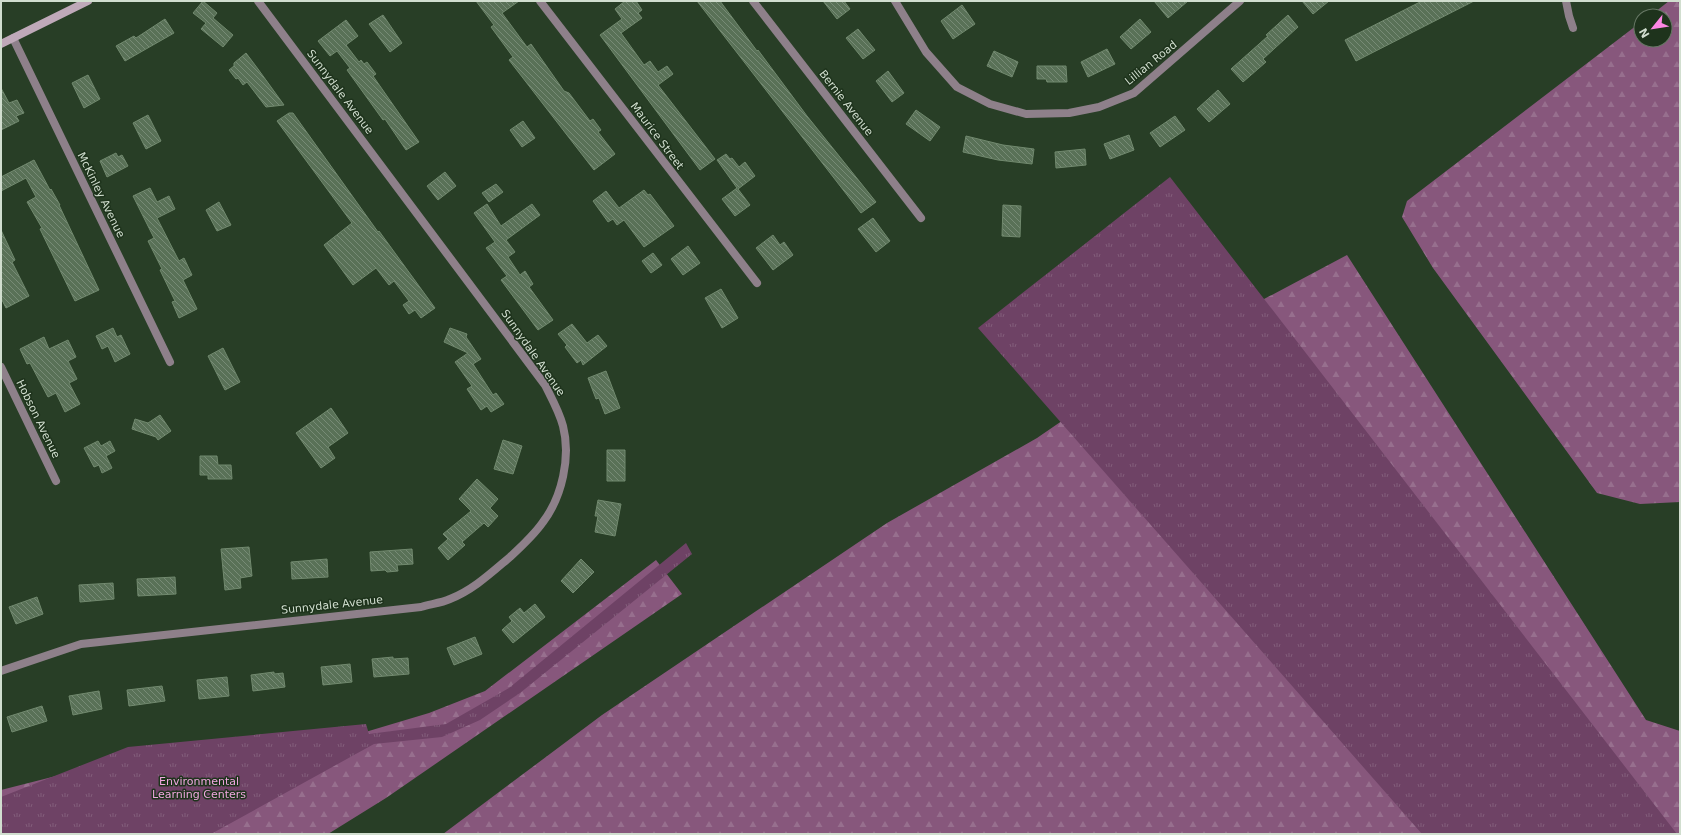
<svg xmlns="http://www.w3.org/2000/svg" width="1681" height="835" viewBox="0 0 1681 835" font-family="'DejaVu Sans',sans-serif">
<defs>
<pattern id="forest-firs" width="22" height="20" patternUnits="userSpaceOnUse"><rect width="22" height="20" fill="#87577c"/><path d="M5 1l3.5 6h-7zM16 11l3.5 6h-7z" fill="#976f8e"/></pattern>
<pattern id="park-tufts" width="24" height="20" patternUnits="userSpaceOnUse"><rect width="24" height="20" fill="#6e4265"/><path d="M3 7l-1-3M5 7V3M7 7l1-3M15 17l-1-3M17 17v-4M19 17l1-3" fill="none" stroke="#825d7a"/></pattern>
<pattern id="building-back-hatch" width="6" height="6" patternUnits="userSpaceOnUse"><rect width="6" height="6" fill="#597157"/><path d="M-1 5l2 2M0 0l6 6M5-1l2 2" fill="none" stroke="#778b76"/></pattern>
</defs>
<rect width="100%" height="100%" fill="#283e26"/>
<path fill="url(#forest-firs)" d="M 1669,1 L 1680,1 L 1680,502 L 1640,504 L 1597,493 L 1433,268 L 1402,217 L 1407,201 L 1641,22 L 1641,40 L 1665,40 L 1665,16 L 1650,16 Z
M 1347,255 L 1646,720 L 1680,731 L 1680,834 L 443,834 L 602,715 L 887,523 L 1037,438 L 1155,357 Z
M 656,560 L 682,594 L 386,798 L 328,834 L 1,834 L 1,790 L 107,763 L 322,745 L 429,713 L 485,691 Z"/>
<path fill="url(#park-tufts)" d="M 1170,177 L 1677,834 L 1422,834 L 978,328 Z
M 686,543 L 692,554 L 520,693 L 480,720 L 442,737 L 374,744 L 211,834 L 1,834 L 1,797 L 128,747 L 366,724 L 369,734 L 446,724 L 509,688 Z"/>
<path fill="url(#building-back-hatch)" stroke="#71896e" d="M 203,1 L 217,13 L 213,18 L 233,35 L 223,47 L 201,29 L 206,23 L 193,13 Z
M 476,1 L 519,1 L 502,13 L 527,47 L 531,44 L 564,91 L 569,93 L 590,121 L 593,119 L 601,130 L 598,132 L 615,154 L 594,170 L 509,60 L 513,57 L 491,27 L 494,25 Z
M 625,1 L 636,1 L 642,10 L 638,13 L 642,18 L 621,33 L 644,65 L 650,61 L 658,72 L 667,66 L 673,74 L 658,85 L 715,159 L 700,170 L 600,35 L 622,19 L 615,9 Z
M 697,1 L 720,1 L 757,51 L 758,50 L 807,116 L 876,202 L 861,213 Z
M 823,1 L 844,1 L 850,9 L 837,19 Z
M 1154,1 L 1188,1 L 1168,18 Z
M 1302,1 L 1329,1 L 1313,14 Z
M 1422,1 L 1474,1 L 1356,61 L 1345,40 Z
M 962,5 L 975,24 L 953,39 L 941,21 Z
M 383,15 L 402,43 L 390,52 L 369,24 Z
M 1288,15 L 1298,27 L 1263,59 L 1266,62 L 1243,82 L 1231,69 L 1268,36 L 1266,35 Z
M 165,19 L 174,33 L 125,61 L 116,46 L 134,36 L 136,38 Z
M 1140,19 L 1151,32 L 1131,49 L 1120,37 Z
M 346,20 L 358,36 L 346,45 L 359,62 L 361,60 L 364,64 L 367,62 L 376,74 L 373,76 L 419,142 L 406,150 L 385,119 L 383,120 L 347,70 L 350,68 L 337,51 L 330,56 L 318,41 Z
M 858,29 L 875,50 L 863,59 L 846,38 Z
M 1107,49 L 1115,64 L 1088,77 L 1081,62 Z
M 994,51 L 1018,62 L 1012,77 L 987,66 Z
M 246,53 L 258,69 L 284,105 L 266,107 L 247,82 L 243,85 L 238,78 L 236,79 L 229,70 L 234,66 L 234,63 Z
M 1037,66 L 1066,66 L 1067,82 L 1047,82 L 1046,79 L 1037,79 Z
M 888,71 L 904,93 L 892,102 L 876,81 Z
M 88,75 L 100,99 L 84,108 L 72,83 Z
M 1,88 L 9,103 L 17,100 L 24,113 L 16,116 L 19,121 L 1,130 Z
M 1218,90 L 1230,104 L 1209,122 L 1197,109 Z
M 916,110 L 940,127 L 930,141 L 906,124 Z
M 289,113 L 293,113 L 378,232 L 379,231 L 435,308 L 421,318 L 415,310 L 409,314 L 403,305 L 409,301 L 394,281 L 389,285 L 376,268 L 353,285 L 324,245 L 352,223 L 277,121 Z
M 148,115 L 161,141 L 146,149 L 133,123 Z
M 1175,116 L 1185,130 L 1160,147 L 1150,133 Z
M 523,121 L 535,138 L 522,147 L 510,130 Z
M 1129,135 L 1134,150 L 1110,159 L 1104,144 Z
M 966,136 L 1003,145 L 1034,149 L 1032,164 L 998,160 L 963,152 Z
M 1085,149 L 1086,165 L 1056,168 L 1055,152 Z
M 116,153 L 118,157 L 122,155 L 128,166 L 107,177 L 100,161 Z
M 726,154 L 730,159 L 732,158 L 739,167 L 745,162 L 755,176 L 738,189 L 750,205 L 735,216 L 722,199 L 737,188 L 717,160 Z
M 34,160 L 50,190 L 51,189 L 60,205 L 59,205 L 99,290 L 75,301 L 40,229 L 42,228 L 27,202 L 36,197 L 26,178 L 1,191 L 1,177 Z
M 445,172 L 456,186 L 438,200 L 427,186 Z
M 496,184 L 503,192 L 489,202 L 482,193 Z
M 150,188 L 157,202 L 169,196 L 175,209 L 157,218 L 179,261 L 184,258 L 192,275 L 183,280 L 197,309 L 179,318 L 172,302 L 175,301 L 160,270 L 162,269 L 148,241 L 154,238 L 133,196 Z
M 644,190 L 648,195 L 650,194 L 674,226 L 644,247 L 624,220 L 617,225 L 613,219 L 608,222 L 593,201 L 606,191 L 619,208 Z
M 219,202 L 231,225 L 217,231 L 206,210 Z
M 487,204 L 501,226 L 532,204 L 540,215 L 506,240 L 515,252 L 508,257 L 520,275 L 525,271 L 533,284 L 529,287 L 553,320 L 538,330 L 501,280 L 507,276 L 486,248 L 495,242 L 474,213 Z
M 1003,205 L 1021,206 L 1020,237 L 1002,236 Z
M 873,218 L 890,241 L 876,252 L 858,229 Z
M 1,230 L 15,260 L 12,262 L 29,296 L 6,308 L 1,298 Z
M 773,235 L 780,245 L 784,242 L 793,255 L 773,270 L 756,248 Z
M 688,246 L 700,263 L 683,275 L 671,259 Z
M 653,253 L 662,265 L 651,273 L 642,261 Z
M 721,289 L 738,318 L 722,328 L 705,298 Z
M 572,324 L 587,343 L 598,335 L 607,346 L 583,365 L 581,360 L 577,363 L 565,347 L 567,345 L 558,334 Z
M 113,328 L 117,337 L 121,335 L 130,354 L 115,362 L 108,346 L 102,349 L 96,336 Z
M 450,328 L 467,334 L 466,337 L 481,359 L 473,364 L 493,395 L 496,393 L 504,404 L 491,412 L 487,406 L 481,410 L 467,389 L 472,386 L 455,362 L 468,353 L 444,342 Z
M 44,337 L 49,349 L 68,340 L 76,357 L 68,361 L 77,379 L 69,383 L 80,404 L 65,412 L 56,393 L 48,397 L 30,363 L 27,364 L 20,349 Z
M 223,348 L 240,382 L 225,390 L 208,356 Z
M 606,371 L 620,408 L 605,414 L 599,398 L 596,399 L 588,378 Z
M 331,408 L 348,433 L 328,447 L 335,458 L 321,468 L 296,433 Z
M 160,415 L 171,431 L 158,440 L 156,437 L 132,429 L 135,419 L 148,423 Z
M 503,440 L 522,446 L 513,474 L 494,469 Z
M 98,441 L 101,446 L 110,441 L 115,451 L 106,456 L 112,468 L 102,473 L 99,465 L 94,467 L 84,448 Z
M 607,450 L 625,450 L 625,481 L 607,481 Z
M 200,456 L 217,456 L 218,465 L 231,465 L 232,479 L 208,479 L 208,475 L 200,475 Z
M 477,479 L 498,499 L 490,508 L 498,516 L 488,527 L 484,523 L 462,542 L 465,545 L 448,560 L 438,548 L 448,539 L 443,534 L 471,511 L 459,499 Z
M 598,500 L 621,504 L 615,536 L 595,532 L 598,516 L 595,516 Z
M 249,547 L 252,576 L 240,578 L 241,588 L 225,590 L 221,549 Z
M 412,549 L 413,564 L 397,565 L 398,571 L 387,572 L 385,570 L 371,571 L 370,552 Z
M 327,559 L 328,577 L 292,579 L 291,562 Z
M 581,559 L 594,572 L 573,593 L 561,581 Z
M 175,577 L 176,594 L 138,596 L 137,579 Z
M 113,583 L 114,599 L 80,602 L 79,585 Z
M 37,597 L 43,614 L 16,624 L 9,607 Z
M 535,604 L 545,617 L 513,643 L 502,630 L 512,621 L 509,617 L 520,608 L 524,613 Z
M 475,637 L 482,654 L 454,665 L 447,648 Z
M 393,657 L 393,659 L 408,658 L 409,674 L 374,677 L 372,659 Z
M 350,664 L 352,682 L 323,685 L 321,667 Z
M 274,672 L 274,674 L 283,673 L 285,687 L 253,691 L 251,675 Z
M 227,677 L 229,696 L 199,699 L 197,680 Z
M 162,686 L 165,701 L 129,706 L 127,690 Z
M 99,691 L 102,709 L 73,715 L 69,696 Z
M 42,706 L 47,721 L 12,732 L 7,717 Z"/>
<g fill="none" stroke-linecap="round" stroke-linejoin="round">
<path stroke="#8e808a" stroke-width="8" d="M 540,1 L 757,283
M 753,1 L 921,218
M 895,1 L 926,52 L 957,87 L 990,104 L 1026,114 L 1069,113 L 1099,107 L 1134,93 L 1240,1
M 1566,1 L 1569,16 L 1573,28
M 13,38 L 170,362
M 1,367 L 56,481
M 1,671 L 81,644 L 421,607 C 431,604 441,603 450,599 C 473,590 491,573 510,557 C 522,546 534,535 543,522 C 562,497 571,457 563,426 C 559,411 552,399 545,385 L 258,1"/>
<path stroke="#bfa9b9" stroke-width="8" d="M 1,44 L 88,1"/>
</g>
<g text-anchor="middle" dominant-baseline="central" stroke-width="3" stroke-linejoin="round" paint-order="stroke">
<g font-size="11" fill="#d1decf" stroke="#1e331c">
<text transform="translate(1151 63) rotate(-39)">Lillian Road</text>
<text transform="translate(340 92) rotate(53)">Sunnydale Avenue</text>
<text transform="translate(846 103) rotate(52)">Bernie Avenue</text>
<text transform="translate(657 136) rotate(53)">Maurice Street</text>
<text transform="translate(101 195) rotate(64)">McKinley Avenue</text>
<text transform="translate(533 353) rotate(55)">Sunnydale Avenue</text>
<text transform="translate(38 419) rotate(64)">Hobson Avenue</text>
<text transform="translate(332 605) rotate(-6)">Sunnydale Avenue</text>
</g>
<g font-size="11" fill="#f1a7e0" stroke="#1e331c">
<text x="199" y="781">Environmental<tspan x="199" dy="13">Learning Centers</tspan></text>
</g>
</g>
<rect width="1681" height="835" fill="none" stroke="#d1decf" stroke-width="4"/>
<g transform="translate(1653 28) rotate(240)"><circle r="19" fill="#1e331c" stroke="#667764"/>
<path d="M0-3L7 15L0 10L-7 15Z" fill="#fc86e4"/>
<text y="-6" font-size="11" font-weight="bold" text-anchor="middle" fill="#d1decf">N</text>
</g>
</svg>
